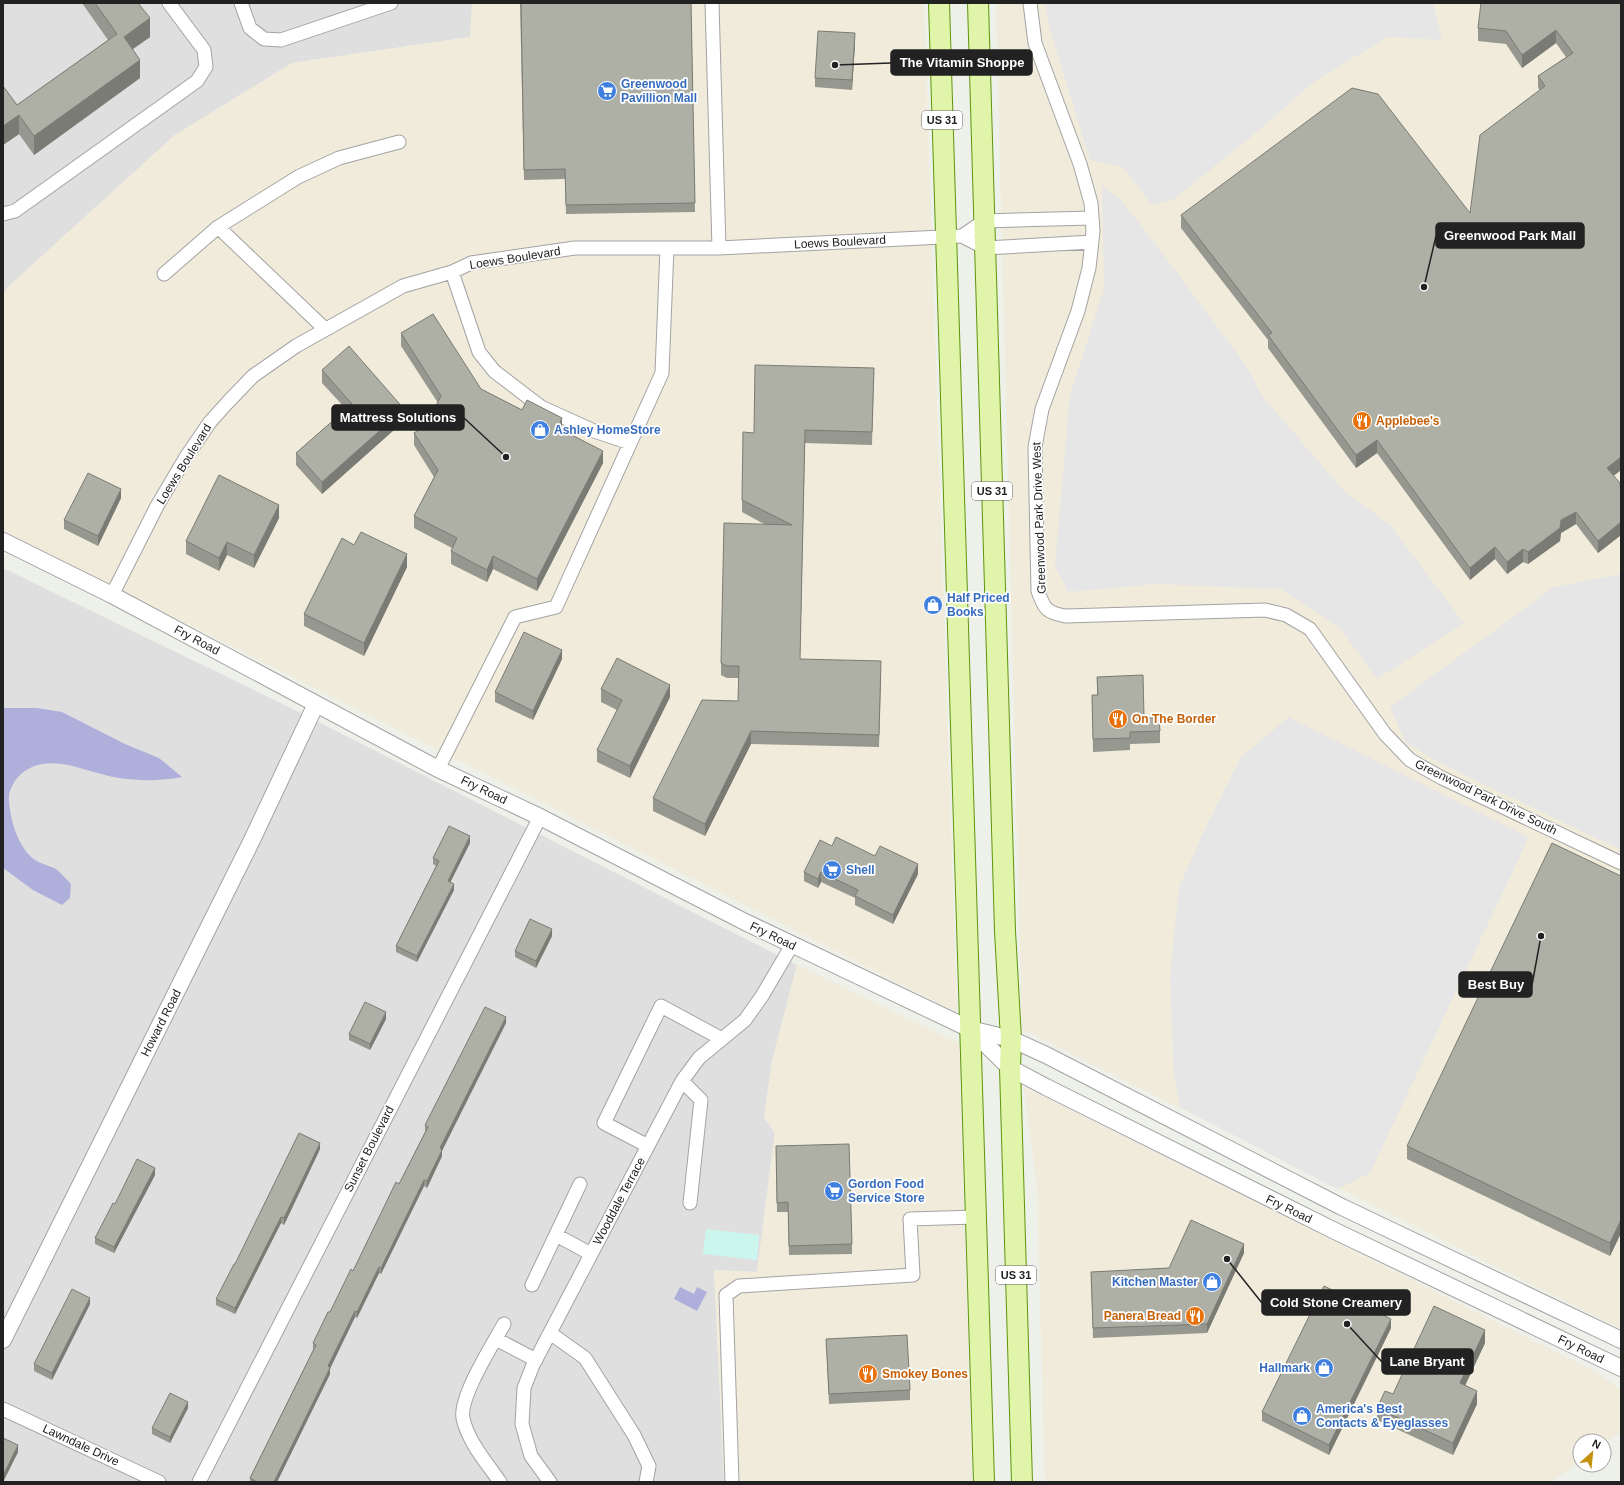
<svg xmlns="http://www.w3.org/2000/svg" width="1624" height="1485" viewBox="0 0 1624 1485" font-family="Helvetica,sans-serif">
<rect width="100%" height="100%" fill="#eef1e9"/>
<path fill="#e0dfdf" d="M 3,3 L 472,3 L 471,37 L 292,63 L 175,135 L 9,286 L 3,295 Z
M 3,568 L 291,708 L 797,965 L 772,1061 L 764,1117 L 775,1133 L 757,1272 L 714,1270 L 724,1482 L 3,1482 Z"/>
<path fill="#f0ebda" d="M 472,3 L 924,3 L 957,1012 L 3,531 L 3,295 L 9,286 L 175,135 L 292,63 L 470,37 Z
M 996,3 L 1621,3 L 1621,1329 L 1022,1029 Z
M 797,965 L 959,1043 L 972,1482 L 724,1482 L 714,1270 L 757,1272 L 775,1133 L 764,1117 L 772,1061 Z
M 1024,1087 L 1598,1373 L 1621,1390 L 1621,1432 L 1604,1444 L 1604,1441 L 1580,1441 L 1580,1461 L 1551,1482 L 1045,1482 L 1037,1187 Z"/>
<path fill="#cbf6ed" d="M 706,1229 L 759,1235 L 757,1260 L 703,1254 Z"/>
<path fill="#e6e6e6" d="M 1045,3 L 1433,3 L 1442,40 L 1388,37 L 1316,80 L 1258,131 L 1174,199 L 1152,205 L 1123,167 L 1090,160 L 1050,29 Z
M 1102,186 L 1121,200 L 1167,259 L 1249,370 L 1262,396 L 1344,491 L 1390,525 L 1464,623 L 1377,679 L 1340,628 L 1281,589 L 1156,584 L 1068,592 L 1055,566 L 1070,395 L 1104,289 Z
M 1621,574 L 1621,850 L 1442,764 L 1406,743 L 1390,707 L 1554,587 Z
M 1289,717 L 1529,837 L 1370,1173 L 1337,1189 L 1180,1107 L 1174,1075 L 1170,976 L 1179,888 L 1202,835 L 1241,757 Z"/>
<path fill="#aeb0db" d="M 3,708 L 37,708 L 62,712 L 125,744 L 159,758 L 182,777 C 160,781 141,781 119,778 C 85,773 46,748 18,777 C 12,784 8,793 9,802 C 11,822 17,843 31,857 C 37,863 48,865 56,869 C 61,873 66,879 71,884 L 70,898 L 62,905 L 33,890 L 3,868 Z
M 680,1287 L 694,1294 L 697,1287 L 707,1292 L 697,1311 L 674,1299 Z"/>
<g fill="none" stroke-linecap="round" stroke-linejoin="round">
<g stroke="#a3a3a3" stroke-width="15">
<path id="minor" d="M 241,3 L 250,28 L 264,39 L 281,40 L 391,3
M 712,3 L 719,248
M 1030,3 L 1035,43 L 1080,164 L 1091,203 L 1093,231 L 1089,268 L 1078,311 L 1042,409 L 1035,447 L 1038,591 C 1044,609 1047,613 1066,616 L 1265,610 L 1286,615 L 1310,629 L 1385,734 L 1410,760 L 1442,778 L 1621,863
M 3,214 L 15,211 L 197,81 L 206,67 L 204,50 L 169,3
M 218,227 L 325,329
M 962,236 L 984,221 L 1092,218
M 962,236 L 985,248 L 1092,242
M 452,272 L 479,352 L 494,371 L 541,407 L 594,431 L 630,443
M 164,274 L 218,227 L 298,177 L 339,158 L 399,142
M 112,595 L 157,506 L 186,457 L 210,422 L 228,402 L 253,376 L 296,346 L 403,286 L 452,272 L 471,263 L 575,248 L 719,248 L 962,236
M 438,769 L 515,617 L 556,607 L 662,373 L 667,248
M 682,1081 L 701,1100 L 690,1203
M 648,1146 L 604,1123 L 661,1006 L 722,1039
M 556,1235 L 591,1254
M 532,1285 L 580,1184
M 550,1333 L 585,1358 L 634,1435 L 649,1466 L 646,1482
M 496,1339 L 536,1360
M 3,1409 L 159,1482
M 199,1482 L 540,817
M 500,1482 C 487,1463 468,1442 463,1418 C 459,1397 493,1344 504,1324
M 550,1482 L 531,1456 L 522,1424 L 524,1388 L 533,1365 L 682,1081 L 699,1058 L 745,1020 L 762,996 L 792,945
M 732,1482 L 726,1295 L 739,1286 L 913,1275 L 910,1219 L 976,1217"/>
</g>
<g stroke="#a3a3a3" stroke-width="18">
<path id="tertiary" d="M 3,541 L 112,595 L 438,769 L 540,817 L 745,922 L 970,1029 L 1011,1039 L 1046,1055 L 1342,1207 L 1621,1340
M 970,1029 L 1010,1068 L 1046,1087 L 1335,1231 L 1621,1368
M 3,1340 L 251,842 L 316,704"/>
</g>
<g stroke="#5f940c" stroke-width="22">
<path id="primary" d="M 939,3 L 984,1482
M 978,3 L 1005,931 L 1011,1039 L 1010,1068 L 1022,1482"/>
</g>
<use href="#minor" stroke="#fff" stroke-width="13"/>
<use href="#tertiary" stroke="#fff" stroke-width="16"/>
<use href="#primary" stroke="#e0f5aa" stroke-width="20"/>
</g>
<path fill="#96978e" d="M 82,3 L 138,3 L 150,37 L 133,49 L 140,78 L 34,155 L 19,134 L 3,145 L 3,86 L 17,105 L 108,40 Z
M 520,3 L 691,3 L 695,212 L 566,214 L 565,179 L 524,180 Z
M 1621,3 L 1621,470 L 1613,476 L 1621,495 L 1621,535 L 1598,553 L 1576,524 L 1561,533 L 1560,541 L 1528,564 L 1523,562 L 1507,574 L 1495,559 L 1470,580 L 1377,453 L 1356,468 L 1268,348 L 1268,340 L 1181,228 L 1181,215 L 1470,213 L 1540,90 L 1538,88 L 1538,76 L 1566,57 L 1556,43 L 1522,68 L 1506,44 L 1478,41 L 1478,28 Z
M 855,43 L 852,90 L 815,87 L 815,78 Z
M 401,333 L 481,389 L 562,430 L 603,463 L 537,591 L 493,569 L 487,582 L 451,564 L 451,551 L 452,548 L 414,528 L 414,516 L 434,477 L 414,445 L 414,433 L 426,425 L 438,403 L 401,346 Z
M 874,368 L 872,445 L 805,443 L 800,659 L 881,674 L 879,747 L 751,744 L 705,836 L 653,811 L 653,798 L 738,701 L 739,678 L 727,678 L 721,675 L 721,663 L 766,525 L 742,512 L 742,500 L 754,433 Z
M 322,370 L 404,421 L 322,494 L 296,465 L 296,453 L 346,409 L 322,383 Z
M 121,498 L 98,546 L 64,529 L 64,520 Z
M 279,518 L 254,568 L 227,555 L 219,571 L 186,554 L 186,541 Z
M 354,545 L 407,567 L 364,656 L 304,626 L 304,614 Z
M 562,659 L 533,720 L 495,702 L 495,692 Z
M 1097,677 L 1144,718 L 1160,731 L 1160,743 L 1130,744 L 1130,750 L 1093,752 L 1092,695 L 1097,695 Z
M 601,689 L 670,697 L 630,778 L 597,762 L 597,750 L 617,710 L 601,702 Z
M 470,843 L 450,882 L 454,890 L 417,962 L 396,952 L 396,946 L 436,866 L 433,864 L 433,858 Z
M 832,846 L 875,856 L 918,874 L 893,924 L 855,905 L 855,898 L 821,882 L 818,888 L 804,881 L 804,872 Z
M 1621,876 L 1621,1233 L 1610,1256 L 1407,1159 L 1407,1146 Z
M 552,936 L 536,968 L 515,957 L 515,951 Z
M 386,1019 L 370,1050 L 349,1040 L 349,1034 Z
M 506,1023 L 442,1150 L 442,1156 L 427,1188 L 424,1186 L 381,1274 L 379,1273 L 357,1318 L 355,1317 L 330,1368 L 330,1374 L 277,1482 L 250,1482 L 250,1478 L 313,1350 L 313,1343 L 353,1271 L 399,1184 L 425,1132 L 425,1125 Z
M 776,1146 L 852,1244 L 852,1254 L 789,1255 L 788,1212 L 777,1212 Z
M 320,1149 L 284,1225 L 281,1223 L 235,1314 L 216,1305 L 216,1299 L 235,1264 Z
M 155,1175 L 114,1253 L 95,1244 L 95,1238 L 115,1204 Z
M 1244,1253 L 1207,1333 L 1093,1338 L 1091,1272 L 1169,1268 Z
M 90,1304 L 52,1380 L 34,1371 L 34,1364 Z
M 1391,1328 L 1329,1455 L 1262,1421 L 1262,1412 Z
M 826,1339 L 910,1390 L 910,1400 L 829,1404 Z
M 1485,1343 L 1465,1386 L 1477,1404 L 1453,1455 L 1377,1420 L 1377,1408 L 1393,1394 Z
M 188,1408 L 170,1443 L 152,1434 L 152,1428 Z
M 3,1438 L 18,1452 L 4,1480 L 3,1480 Z"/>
<path fill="#7a7b74" d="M 150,18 L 150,37 L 124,55 L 124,37 Z
M 1556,30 L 1556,43 L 1522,68 L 1522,55 Z
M 855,33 L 855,43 L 852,90 L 852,80 Z
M 140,60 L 140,78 L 34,155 L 34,136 Z
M 19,115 L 19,134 L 3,145 L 3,126 Z
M 404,409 L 404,421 L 322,494 L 322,482 Z
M 562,418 L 562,431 L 558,428 Z
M 1377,440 L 1377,453 L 1356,468 L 1356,455 Z
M 603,451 L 603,463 L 537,591 L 537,579 Z
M 1621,457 L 1621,470 L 1607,481 L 1607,468 Z
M 121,489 L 121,498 L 98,546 L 98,536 Z
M 279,505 L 279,518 L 254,568 L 254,555 Z
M 1576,512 L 1576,524 L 1561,533 L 1560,541 L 1528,564 L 1528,552 L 1561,520 Z
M 1621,522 L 1621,535 L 1598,553 L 1598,541 Z
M 227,542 L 227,555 L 219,571 L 219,558 Z
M 1495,547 L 1495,559 L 1470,580 L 1470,568 Z
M 1523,549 L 1523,562 L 1507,574 L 1507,562 Z
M 407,554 L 407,567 L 364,656 L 364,643 Z
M 493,556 L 493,569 L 487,582 L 487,570 Z
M 562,650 L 562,659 L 533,720 L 533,711 Z
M 670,685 L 670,697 L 630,778 L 630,766 Z
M 751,731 L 751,744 L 705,836 L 705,824 Z
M 470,836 L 470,843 L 448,887 L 448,881 Z
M 918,864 L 918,874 L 893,924 L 893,915 Z
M 821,872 L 821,882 L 818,888 L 818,879 Z
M 454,884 L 454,890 L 417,962 L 417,956 Z
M 552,929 L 552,936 L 536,968 L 536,961 Z
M 386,1012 L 386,1019 L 370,1050 L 370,1044 Z
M 506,1017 L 506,1023 L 440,1155 L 440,1148 Z
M 320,1143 L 320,1149 L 284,1225 L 284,1218 Z
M 442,1150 L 442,1156 L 427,1188 L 427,1181 Z
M 155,1168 L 155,1175 L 114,1253 L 114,1247 Z
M 424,1180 L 424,1186 L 381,1274 L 381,1268 Z
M 281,1217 L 281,1223 L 235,1314 L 235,1308 Z
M 1621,1220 L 1621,1233 L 1610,1256 L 1610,1243 Z
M 1244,1244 L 1244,1253 L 1207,1333 L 1207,1324 Z
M 379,1267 L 379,1273 L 357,1318 L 357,1312 Z
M 90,1298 L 90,1304 L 52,1380 L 52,1373 Z
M 355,1311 L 355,1317 L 328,1373 L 328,1366 Z
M 1391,1319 L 1391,1328 L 1329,1455 L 1329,1445 Z
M 1485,1330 L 1485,1343 L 1460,1396 L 1460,1383 Z
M 330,1368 L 330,1374 L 277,1482 L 274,1482 Z
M 1477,1391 L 1477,1404 L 1453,1455 L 1453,1443 Z
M 188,1402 L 188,1408 L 170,1443 L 170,1437 Z
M 18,1445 L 18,1452 L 4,1480 L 4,1474 Z"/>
<path fill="#aeb0a5" stroke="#7a7b74" d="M 95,3 L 138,3 L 150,18 L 124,37 L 140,60 L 34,136 L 19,115 L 3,126 L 3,86 L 17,105 L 117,34 Z
M 521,3 L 691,3 L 695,203 L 566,205 L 565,169 L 524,170 Z
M 1481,3 L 1621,3 L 1621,457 L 1607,468 L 1620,483 L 1621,495 L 1621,522 L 1598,541 L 1576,512 L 1561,520 L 1560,528 L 1528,552 L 1523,549 L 1507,562 L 1495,547 L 1470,568 L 1377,440 L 1356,455 L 1268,335 L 1272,333 L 1181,215 L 1352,88 L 1378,94 L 1470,213 L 1480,135 L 1545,86 L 1538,76 L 1573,53 L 1556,30 L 1522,55 L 1506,31 L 1478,28 Z
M 818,31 L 855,33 L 852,80 L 815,78 Z
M 433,314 L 481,389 L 522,410 L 527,400 L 562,418 L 558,428 L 603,451 L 537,579 L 493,556 L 487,570 L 451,551 L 457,538 L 414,516 L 438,470 L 414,433 L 426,425 L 441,396 L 401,333 Z
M 349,346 L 404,409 L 322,482 L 296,453 L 352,404 L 322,370 Z
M 755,365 L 874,368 L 872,432 L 805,430 L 800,659 L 881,661 L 879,735 L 751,731 L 705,824 L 653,798 L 702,700 L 738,701 L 739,666 L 727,666 L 721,663 L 724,523 L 792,525 L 742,500 L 743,432 L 754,433 Z
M 88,473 L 121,489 L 98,536 L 64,520 Z
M 219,475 L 279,505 L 254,555 L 227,542 L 219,558 L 186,541 Z
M 361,532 L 407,554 L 364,643 L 304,614 L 342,538 L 354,545 Z
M 524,632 L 562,650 L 533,711 L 495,692 Z
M 617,658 L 670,685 L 630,766 L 597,750 L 622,700 L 601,689 Z
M 1143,675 L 1144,718 L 1159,718 L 1160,731 L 1130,732 L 1130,738 L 1093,739 L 1092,695 L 1098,695 L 1097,677 Z
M 449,826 L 470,836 L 448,881 L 454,884 L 417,956 L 396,946 L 439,861 L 433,858 Z
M 836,837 L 875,856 L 880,846 L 918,864 L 893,915 L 855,896 L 858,890 L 821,872 L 818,879 L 804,872 L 820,840 L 832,846 Z
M 1552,843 L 1621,876 L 1621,1220 L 1610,1243 L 1407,1146 Z
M 530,919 L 552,929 L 536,961 L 515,951 Z
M 365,1002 L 386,1012 L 370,1044 L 349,1034 Z
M 485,1007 L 506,1017 L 440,1148 L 442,1150 L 427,1181 L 424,1180 L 381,1268 L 379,1267 L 357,1312 L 355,1311 L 328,1366 L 330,1368 L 274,1482 L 257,1482 L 250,1478 L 316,1345 L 313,1343 L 328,1312 L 330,1312 L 351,1269 L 353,1271 L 396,1182 L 399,1184 L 428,1127 L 425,1125 Z
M 299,1133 L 320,1143 L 284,1218 L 281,1217 L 235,1308 L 216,1299 L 234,1264 L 235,1264 Z
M 849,1144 L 852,1244 L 789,1246 L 788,1202 L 777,1203 L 776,1146 Z
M 137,1159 L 155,1168 L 114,1247 L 95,1238 L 113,1203 L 115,1204 Z
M 1191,1220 L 1244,1244 L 1207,1324 L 1093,1328 L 1091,1272 L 1169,1268 Z
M 1324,1286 L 1391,1319 L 1329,1445 L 1262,1412 Z
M 72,1289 L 90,1298 L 52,1373 L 34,1364 Z
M 1434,1306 L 1485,1330 L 1460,1383 L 1477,1391 L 1453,1443 L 1377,1408 L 1385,1391 L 1393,1394 Z
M 907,1335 L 910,1390 L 829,1394 L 826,1339 Z
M 170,1393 L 188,1402 L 170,1437 L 152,1428 Z
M 3,1438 L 18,1445 L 4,1474 L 3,1473 Z"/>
<defs>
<g id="supermarket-disc" transform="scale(1)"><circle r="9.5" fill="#3f7fe0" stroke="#fff"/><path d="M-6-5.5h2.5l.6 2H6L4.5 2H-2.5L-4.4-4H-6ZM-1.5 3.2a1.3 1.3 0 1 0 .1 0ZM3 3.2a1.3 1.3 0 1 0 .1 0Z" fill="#fff"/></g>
<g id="restaurant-disc" transform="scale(1)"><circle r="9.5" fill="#e8710a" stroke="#fff"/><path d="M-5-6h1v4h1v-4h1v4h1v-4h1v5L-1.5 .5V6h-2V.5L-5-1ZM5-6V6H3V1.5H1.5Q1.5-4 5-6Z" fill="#fff"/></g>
<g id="shop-disc" transform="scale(1)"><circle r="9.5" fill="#3f7fe0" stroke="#fff"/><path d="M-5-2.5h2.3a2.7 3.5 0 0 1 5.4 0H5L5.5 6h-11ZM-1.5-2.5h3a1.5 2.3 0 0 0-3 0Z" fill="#fff"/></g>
</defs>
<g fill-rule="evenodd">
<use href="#supermarket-disc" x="607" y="91"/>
<use href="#restaurant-disc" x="1362" y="421"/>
<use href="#shop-disc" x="540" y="430"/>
<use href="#shop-disc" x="933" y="605"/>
<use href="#restaurant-disc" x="1118" y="719"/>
<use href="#supermarket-disc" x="832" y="870"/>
<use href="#supermarket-disc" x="834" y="1191"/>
<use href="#shop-disc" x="1212" y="1282"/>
<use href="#restaurant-disc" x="1195" y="1316"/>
<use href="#shop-disc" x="1324" y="1368"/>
<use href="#restaurant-disc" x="868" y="1374"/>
<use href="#shop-disc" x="1302" y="1416"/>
</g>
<g text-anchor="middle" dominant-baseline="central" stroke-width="3.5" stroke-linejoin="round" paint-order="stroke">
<g fill="#fff" stroke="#646464" stroke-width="1">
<rect x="922" y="111" width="40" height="18" rx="3"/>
<rect x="972" y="482" width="40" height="18" rx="3"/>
<rect x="996" y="1266" width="40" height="18" rx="3"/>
</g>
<g font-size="11" font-weight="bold" fill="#222">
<text x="942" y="120">US 31</text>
<text x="992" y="491">US 31</text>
<text x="1016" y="1275">US 31</text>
</g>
<g font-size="12" font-weight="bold" fill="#366cbe" stroke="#fff" text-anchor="start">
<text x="621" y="84">Greenwood<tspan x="621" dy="14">Pavillion Mall</tspan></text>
<text x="554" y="430">Ashley HomeStore</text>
<text x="947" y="598">Half Priced<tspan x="947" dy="14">Books</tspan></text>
<text x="846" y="870">Shell</text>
<text x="848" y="1184">Gordon Food<tspan x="848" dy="14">Service Store</tspan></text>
<text x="1198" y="1282" text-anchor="end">Kitchen Master</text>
<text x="1310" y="1368" text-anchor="end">Hallmark</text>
<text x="1316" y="1409">America's Best<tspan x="1316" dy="14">Contacts &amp; Eyeglasses</tspan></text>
</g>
<g font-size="12" fill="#222" stroke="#fff">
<text transform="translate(840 242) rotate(-3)">Loews Boulevard</text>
<text transform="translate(515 258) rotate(-9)">Loews Boulevard</text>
<text transform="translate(184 464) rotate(-58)">Loews Boulevard</text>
<text transform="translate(1039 518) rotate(-92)">Greenwood Park Drive West</text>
<text transform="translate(197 640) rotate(28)">Fry Road</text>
<text transform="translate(484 790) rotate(26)">Fry Road</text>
<text transform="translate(1486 797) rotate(26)">Greenwood Park Drive South</text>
<text transform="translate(773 936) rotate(26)">Fry Road</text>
<text transform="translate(161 1023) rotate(-63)">Howard Road</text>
<text transform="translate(369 1149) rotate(-63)">Sunset Boulevard</text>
<text transform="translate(619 1201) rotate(-62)">Wooddale Terrace</text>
<text transform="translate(1289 1209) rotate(26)">Fry Road</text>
<text transform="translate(1581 1349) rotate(26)">Fry Road</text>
<text transform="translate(81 1445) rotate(25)">Lawndale Drive</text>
</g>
<g font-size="12" font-weight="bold" fill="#c56008" stroke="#fff" text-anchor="start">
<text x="1376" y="421">Applebee's</text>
<text x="1132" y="719">On The Border</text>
<text x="1181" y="1316" text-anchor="end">Panera Bread</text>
<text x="882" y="1374">Smokey Bones</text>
</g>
</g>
<path fill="none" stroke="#222" stroke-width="1.5" d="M835 65L891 63M1424 287L1436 236M506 457L464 418M1541 936L1532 985M1227 1259L1262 1303M1347 1324L1382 1362"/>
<g fill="#222" stroke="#fff" stroke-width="1.5">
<circle cx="835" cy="65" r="4"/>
<circle cx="1424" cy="287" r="4"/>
<circle cx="506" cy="457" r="4"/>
<circle cx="1541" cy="936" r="4"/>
<circle cx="1227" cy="1259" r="4"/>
<circle cx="1347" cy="1324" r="4"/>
</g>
<g fill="#222" stroke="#222" stroke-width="1.5">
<rect x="891" y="50" width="141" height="25" rx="4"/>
<rect x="1436" y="223" width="148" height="25" rx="4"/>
<rect x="332" y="405" width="132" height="25" rx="4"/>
<rect x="1459" y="972" width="73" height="25" rx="4"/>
<rect x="1262" y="1290" width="148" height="25" rx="4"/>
<rect x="1382" y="1349" width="91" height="25" rx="4"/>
</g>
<g font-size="13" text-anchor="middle" font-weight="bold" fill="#fff">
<text x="962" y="67">The Vitamin Shoppe</text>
<text x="1510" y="240">Greenwood Park Mall</text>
<text x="398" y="422">Mattress Solutions</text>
<text x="1496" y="989">Best Buy</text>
<text x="1336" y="1307">Cold Stone Creamery</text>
<text x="1427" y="1366">Lane Bryant</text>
</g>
<rect width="1624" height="1485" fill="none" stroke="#222222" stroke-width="8"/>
<g transform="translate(1592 1453) rotate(27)"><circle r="19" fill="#ffffff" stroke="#a7a7a7"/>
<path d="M0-3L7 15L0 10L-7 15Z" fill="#c49110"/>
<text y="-6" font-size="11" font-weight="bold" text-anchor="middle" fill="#222222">N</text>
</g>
</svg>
